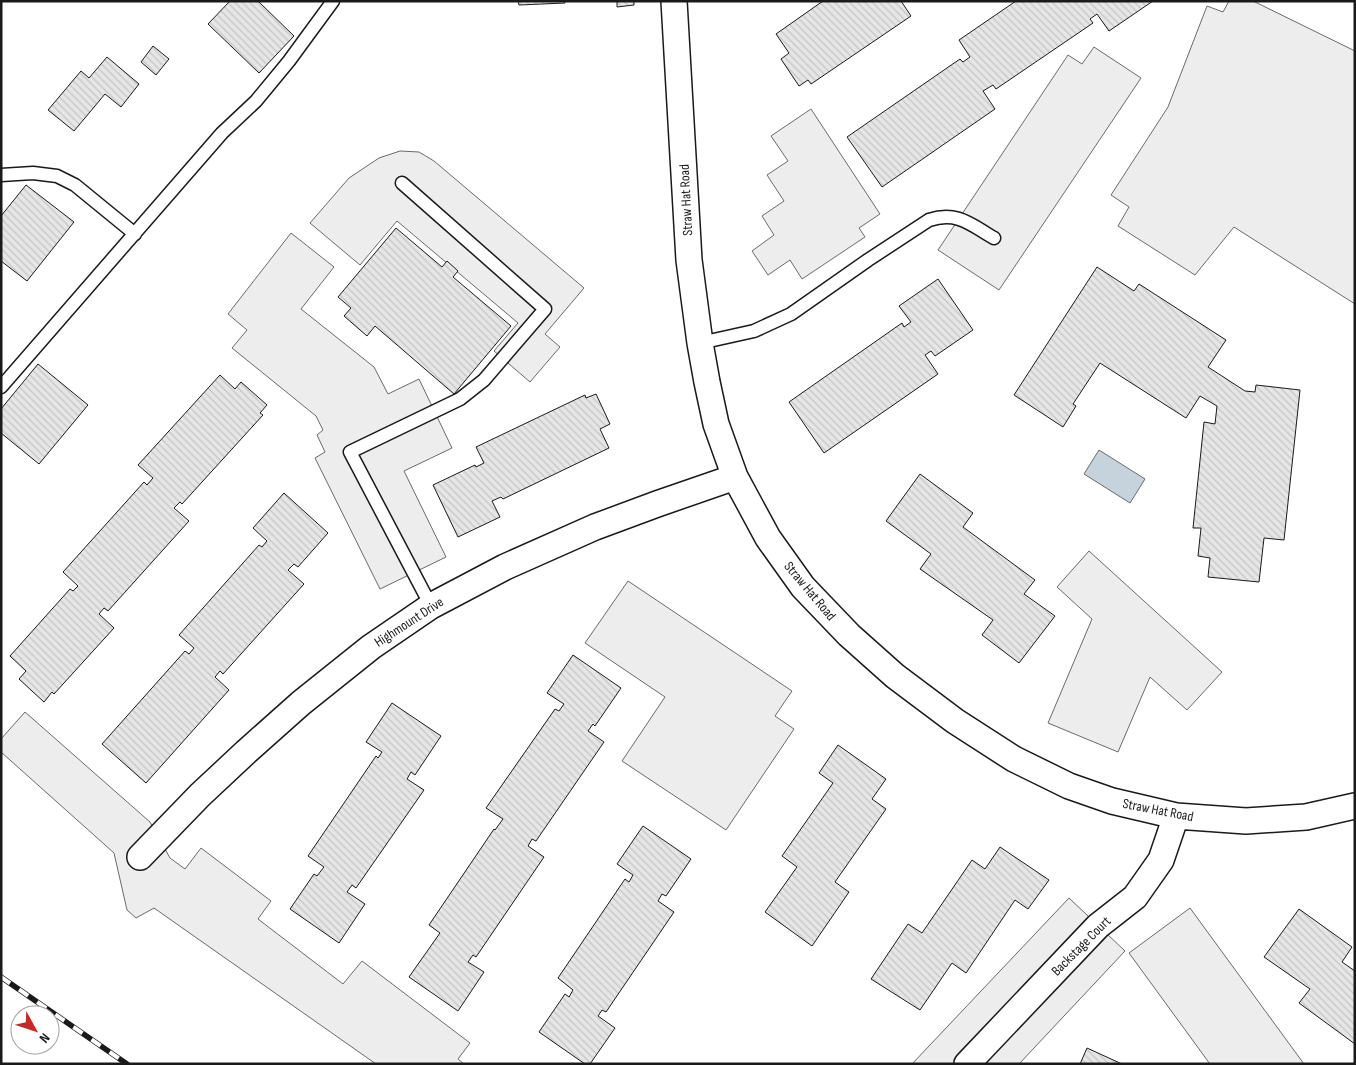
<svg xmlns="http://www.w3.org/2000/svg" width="1356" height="1065" viewBox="0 0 1356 1065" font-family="'Sofia Sans Condensed',sans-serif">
<defs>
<pattern id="building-back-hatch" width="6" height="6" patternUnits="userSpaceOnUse" patternTransform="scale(1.25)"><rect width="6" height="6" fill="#e6e6e6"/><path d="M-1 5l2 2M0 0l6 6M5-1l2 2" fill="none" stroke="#c5c5c5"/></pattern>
</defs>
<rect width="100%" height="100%" fill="#fff"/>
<path fill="#ededed" stroke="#6a6a6a" d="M 1229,1 L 1253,1 L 1355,51 L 1355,304 L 1234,227 L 1195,275 L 1118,226 L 1129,207 L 1111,195 L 1168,107 L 1207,6 L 1223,12 Z
M 1094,47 L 1141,78 L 999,290 L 938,250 L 1068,55 L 1082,64 Z
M 811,109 L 880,214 L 859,228 L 865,237 L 802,279 L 790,260 L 768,275 L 752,251 L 774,235 L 762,216 L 784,201 L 767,175 L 788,161 L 771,136 Z
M 400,151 L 419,152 L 434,161 L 584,288 L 545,334 L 560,347 L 530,382 L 494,351 L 518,323 L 397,221 L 360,265 L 310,223 L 349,178 L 379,158 Z
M 291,233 L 334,267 L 301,309 L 374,367 L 388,394 L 419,379 L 452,448 L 404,471 L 446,557 L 380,589 L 315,458 L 325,452 L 317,435 L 323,430 L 316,416 L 232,348 L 247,330 L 228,314 Z
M 1089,551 L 1222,672 L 1187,710 L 1150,677 L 1118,752 L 1048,723 L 1092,619 L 1057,587 Z
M 628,581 L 792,691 L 775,716 L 794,729 L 726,830 L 622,761 L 665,697 L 585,643 Z
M 25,712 L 150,822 L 170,858 L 185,869 L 201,848 L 271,901 L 258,919 L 343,984 L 362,961 L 470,1043 L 458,1059 L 464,1064 L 376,1064 L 154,908 L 136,918 L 127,910 L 114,853 L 1,752 L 1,739 Z
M 1069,898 L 1125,951 L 1019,1064 L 912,1064 Z
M 1190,908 L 1304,1064 L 1210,1064 L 1129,953 Z"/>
<path fill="#c6d2dc" stroke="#6a6a6a" d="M 1099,450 L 1145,479 L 1130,503 L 1084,474 Z"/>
<path fill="url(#building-back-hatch)" stroke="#1a1a1a" d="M 230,1 L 258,1 L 294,36 L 259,73 L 208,24 Z
M 518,1 L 565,1 L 565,3 L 519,5 Z
M 617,1 L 634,1 L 634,5 L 617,7 Z
M 823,1 L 901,1 L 911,16 L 811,84 L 808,80 L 799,86 L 781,59 L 789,53 L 776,34 Z
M 1016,1 L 1153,1 L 1109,31 L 1097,14 L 1090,19 L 1093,23 L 996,89 L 993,85 L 983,91 L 995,109 L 882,187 L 847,137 L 960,59 L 963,62 L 970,57 L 959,40 Z
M 153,46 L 169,59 L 156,75 L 141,62 Z
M 107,57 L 139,84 L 121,107 L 105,94 L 74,131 L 48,110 L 81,71 L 89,78 Z
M 26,185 L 74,222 L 27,281 L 1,261 L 1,216 Z
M 396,228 L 442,267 L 447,261 L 458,271 L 453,277 L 511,326 L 454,394 L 375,326 L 367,336 L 344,316 L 351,308 L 338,297 Z
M 1097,267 L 1134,291 L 1139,284 L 1226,340 L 1208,367 L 1245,391 L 1255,392 L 1256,385 L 1300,390 L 1284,540 L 1264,538 L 1259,582 L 1208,577 L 1210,558 L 1198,556 L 1201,528 L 1193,528 L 1204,422 L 1215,424 L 1217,406 L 1200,396 L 1186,418 L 1100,363 L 1073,404 L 1076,406 L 1063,427 L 1014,395 Z
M 938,279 L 973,330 L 935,356 L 931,351 L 925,355 L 938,374 L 824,453 L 789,402 L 902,323 L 904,327 L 911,322 L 899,306 Z
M 38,364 L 88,405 L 39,464 L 1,433 L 1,409 Z
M 220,375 L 235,389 L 241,382 L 267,405 L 260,413 L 263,415 L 182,504 L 180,502 L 174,508 L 189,521 L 108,611 L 104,608 L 99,614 L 114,628 L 54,694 L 52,692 L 44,702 L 19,679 L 26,671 L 10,656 L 70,589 L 73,591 L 78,586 L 63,572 L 144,482 L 147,485 L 153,478 L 138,465 Z
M 596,394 L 610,424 L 600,429 L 609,448 L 503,499 L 501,497 L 492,501 L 500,517 L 458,537 L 433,485 L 475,465 L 476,467 L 484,463 L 476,447 L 585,395 L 586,398 Z
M 920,474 L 973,513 L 963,527 L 1035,580 L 1024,594 L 1055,616 L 1019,663 L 982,635 L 993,620 L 920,569 L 931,554 L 886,521 Z
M 284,493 L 328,533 L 298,567 L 294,564 L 288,570 L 304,584 L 223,674 L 220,671 L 215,677 L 229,690 L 146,783 L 102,744 L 185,651 L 189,654 L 194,648 L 179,635 L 259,545 L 262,547 L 267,541 L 253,528 Z
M 573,655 L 621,688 L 595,726 L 593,724 L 588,731 L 604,742 L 536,841 L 532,839 L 528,846 L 544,857 L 476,957 L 473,955 L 468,962 L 484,972 L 458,1011 L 409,977 L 440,933 L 429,925 L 494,829 L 495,830 L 503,819 L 486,808 L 555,709 L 559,711 L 564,704 L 547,693 Z
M 392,703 L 441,736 L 415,775 L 411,772 L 407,779 L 424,790 L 356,888 L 352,885 L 347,892 L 365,904 L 339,943 L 290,909 L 314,874 L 317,876 L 324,867 L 308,856 L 376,756 L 378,758 L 382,752 L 366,742 Z
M 838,745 L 886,779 L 872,799 L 886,809 L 835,882 L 849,892 L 812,946 L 765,912 L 797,867 L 782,856 L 833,783 L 819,773 Z
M 643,826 L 691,859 L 666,896 L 662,894 L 658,901 L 674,912 L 606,1012 L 602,1010 L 598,1016 L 615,1028 L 590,1064 L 585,1064 L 539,1032 L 565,994 L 569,997 L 573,990 L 558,978 L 625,879 L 629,882 L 633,875 L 617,864 Z
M 1000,847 L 1049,880 L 1028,909 L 1015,900 L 966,973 L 952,963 L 920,1010 L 871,979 L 908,924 L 922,933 L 972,860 L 985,869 Z
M 1299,909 L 1352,947 L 1342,962 L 1355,971 L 1355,1044 L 1299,1003 L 1310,989 L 1264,957 Z
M 1087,1048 L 1122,1064 L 1080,1064 Z"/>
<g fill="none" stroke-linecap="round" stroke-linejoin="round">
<g stroke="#1a1a1a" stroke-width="15">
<path id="service" d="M 1,175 L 33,173 L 57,176 L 75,185 L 135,234
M 402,183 L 545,309 L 484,380 L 460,399 L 350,452 L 431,606
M 700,343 L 754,331 L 791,314 L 868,260 L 929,220 C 957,211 970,224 994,238
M 1,387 L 222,133 L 256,101 L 289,61 L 333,1"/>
</g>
<g stroke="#1a1a1a" stroke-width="28">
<path id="minor" d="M 674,1 L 689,260 L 700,343 L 707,382 L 716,424 L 735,477 L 768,538 L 803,587 L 849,635 L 895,676 L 955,721 L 1014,759 L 1069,786 L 1112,801 L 1176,816 L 1246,821 L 1306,817 L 1355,806
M 140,857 L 200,795 L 246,752 L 301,703 L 371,647 L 431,606 L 505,567 L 595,527 L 657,504 L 735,477
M 967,1064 L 1098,926 L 1135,897 L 1161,860 L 1176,816"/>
</g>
<use href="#service" stroke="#fff" stroke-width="12"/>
<use href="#minor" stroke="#fff" stroke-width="25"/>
<g stroke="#1a1a1a" stroke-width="5.5">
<path id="rail" d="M 1,977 L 127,1064"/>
</g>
<use href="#rail" stroke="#fff" stroke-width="4" stroke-dasharray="11" stroke-linecap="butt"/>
</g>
<g text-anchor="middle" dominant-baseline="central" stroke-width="4" stroke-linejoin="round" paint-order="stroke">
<g font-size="14" fill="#1a1a1a" stroke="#fff">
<text transform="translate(686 200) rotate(-93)">Straw Hat Road</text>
<text transform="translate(810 591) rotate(50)">Straw Hat Road</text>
<text transform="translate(409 622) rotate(-33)">Highmount Drive</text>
<text transform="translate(1158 810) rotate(11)">Straw Hat Road</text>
<text transform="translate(1081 946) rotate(-45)">Backstage Court</text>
</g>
</g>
<rect width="1356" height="1065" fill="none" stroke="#1a1a1a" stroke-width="5"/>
<g transform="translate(35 1030) rotate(130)"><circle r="24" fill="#ffffff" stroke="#a3a3a3"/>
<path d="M0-4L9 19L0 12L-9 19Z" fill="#c62828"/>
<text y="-8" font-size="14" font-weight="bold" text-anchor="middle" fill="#1a1a1a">N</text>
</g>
</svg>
